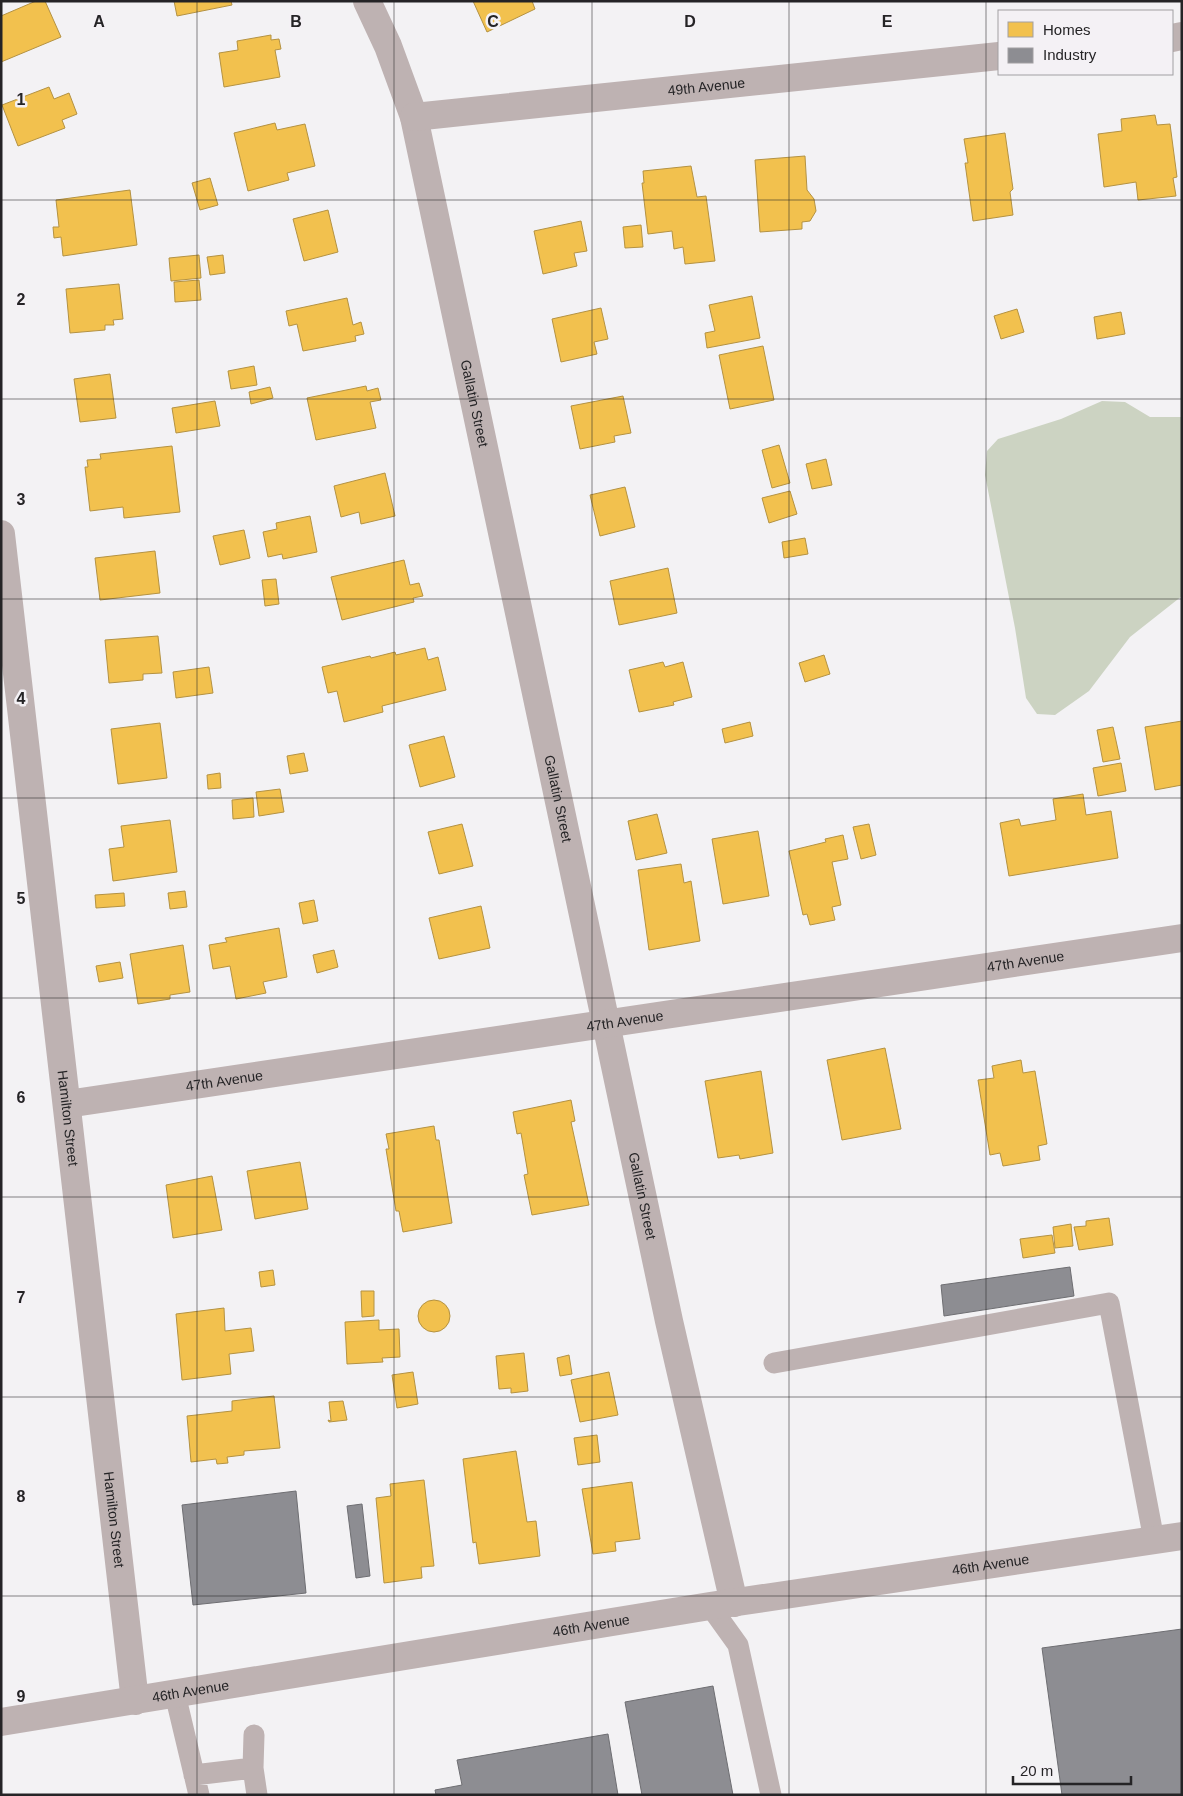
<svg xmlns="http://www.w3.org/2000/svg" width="1183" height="1796" viewBox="0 0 1183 1796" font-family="Helvetica,sans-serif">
<rect width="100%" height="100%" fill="#f3f2f4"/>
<path fill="#ccd3c2" d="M 1102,401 L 1125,402 L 1150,417 L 1182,417 L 1182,596 L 1130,637 L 1089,691 L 1055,715 L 1037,714 L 1026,698 L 1015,628 L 985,475 L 987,451 L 998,439 L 1061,419 Z"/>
<path fill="#f2c14e" stroke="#b49242" d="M 36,1 L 45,1 L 61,37 L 1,62 L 1,16 Z
M 174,1 L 231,1 L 232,5 L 177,16 Z
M 473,1 L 532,1 L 535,9 L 487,32 Z
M 271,35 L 271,40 L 279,39 L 281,49 L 275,50 L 280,77 L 224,87 L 219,53 L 238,50 L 237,41 Z
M 49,87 L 54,99 L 69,93 L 77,114 L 62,120 L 65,128 L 18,146 L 2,105 Z
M 1155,115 L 1157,125 L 1170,124 L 1177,177 L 1173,178 L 1176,196 L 1138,200 L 1136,182 L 1104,187 L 1098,134 L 1122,131 L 1121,119 Z
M 275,123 L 277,130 L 305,124 L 315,166 L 287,173 L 289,180 L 248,191 L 234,133 Z
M 1005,133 L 1013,189 L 1010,192 L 1013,215 L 973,221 L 965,163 L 968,163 L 964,139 Z
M 805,156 L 807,190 L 814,199 L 816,211 L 810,221 L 802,222 L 802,229 L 760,232 L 755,160 Z
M 691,166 L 697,197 L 706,196 L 715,261 L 685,264 L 683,247 L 674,249 L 672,231 L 648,234 L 642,183 L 644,183 L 643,171 Z
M 210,178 L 218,205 L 200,210 L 192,183 Z
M 130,190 L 137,245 L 63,256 L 61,237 L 54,238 L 53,227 L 59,227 L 56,200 Z
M 328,210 L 338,252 L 304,261 L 293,219 Z
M 581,221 L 587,251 L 574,253 L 577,266 L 543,274 L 534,231 Z
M 641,225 L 643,247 L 625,248 L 623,227 Z
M 199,255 L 201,278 L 171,281 L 169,258 Z
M 223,255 L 225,273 L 210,275 L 207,257 Z
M 199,280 L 201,300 L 175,302 L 174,282 Z
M 119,284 L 123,319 L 113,320 L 114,325 L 105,325 L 105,330 L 70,333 L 66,289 Z
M 752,296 L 760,338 L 707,348 L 705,333 L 715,331 L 709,305 Z
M 347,298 L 353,325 L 361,322 L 364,334 L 355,336 L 356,341 L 303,351 L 297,324 L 289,326 L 286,311 Z
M 601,308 L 608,339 L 594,342 L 597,354 L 561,362 L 552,319 Z
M 1017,309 L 1024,332 L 1001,339 L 994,316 Z
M 1121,312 L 1125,334 L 1097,339 L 1094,317 Z
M 763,346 L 774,400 L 730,409 L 719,355 Z
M 254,366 L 257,385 L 231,389 L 228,371 Z
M 110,374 L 116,418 L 80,422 L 74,379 Z
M 366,386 L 367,391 L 378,388 L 381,400 L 370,402 L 376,428 L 316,440 L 307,398 Z
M 270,387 L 273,398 L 251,404 L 249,392 Z
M 623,396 L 631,433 L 614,436 L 615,442 L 580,449 L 571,406 Z
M 215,401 L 220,426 L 176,433 L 172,408 Z
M 779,445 L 790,483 L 772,488 L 762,450 Z
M 172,446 L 180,512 L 124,518 L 123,507 L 90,511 L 85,467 L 88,467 L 87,460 L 101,459 L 100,454 Z
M 826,459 L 832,485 L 812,489 L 806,464 Z
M 385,473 L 395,516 L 361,524 L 359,512 L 341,517 L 334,486 Z
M 625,487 L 635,527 L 600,536 L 590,495 Z
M 790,491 L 797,514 L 769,523 L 762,498 Z
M 310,516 L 317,552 L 283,559 L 282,554 L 268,557 L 263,532 L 277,529 L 276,523 Z
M 244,530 L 250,558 L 220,565 L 213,536 Z
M 805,538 L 808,554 L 784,558 L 782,542 Z
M 155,551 L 160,593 L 100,600 L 95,558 Z
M 404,560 L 410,585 L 419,583 L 423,596 L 413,598 L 414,602 L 342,620 L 331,577 Z
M 668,568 L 677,613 L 619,625 L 610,581 Z
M 276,579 L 279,604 L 265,606 L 262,580 Z
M 158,636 L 162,673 L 143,674 L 143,680 L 109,683 L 105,640 Z
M 425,648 L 428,660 L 438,657 L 446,690 L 382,706 L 383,712 L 344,722 L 337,691 L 328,693 L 322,667 L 370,656 L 371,658 L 395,652 L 396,655 Z
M 824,655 L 830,674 L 805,682 L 799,663 Z
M 663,662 L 665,667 L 683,662 L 692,697 L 673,702 L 674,705 L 639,712 L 629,670 Z
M 209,667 L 213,693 L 176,698 L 173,672 Z
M 1182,721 L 1182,785 L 1155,790 L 1145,727 Z
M 750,722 L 753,736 L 725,743 L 722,729 Z
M 160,723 L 167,778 L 118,784 L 111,729 Z
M 1113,727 L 1120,759 L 1103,762 L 1097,730 Z
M 444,736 L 455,777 L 420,787 L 409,745 Z
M 304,753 L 308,771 L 290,774 L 287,756 Z
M 1121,763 L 1126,791 L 1098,796 L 1093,768 Z
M 220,773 L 221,788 L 208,789 L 207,775 Z
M 280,789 L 284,812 L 259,816 L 256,792 Z
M 1083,794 L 1086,815 L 1111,811 L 1118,858 L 1009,876 L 1000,823 L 1019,819 L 1021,826 L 1056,820 L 1053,799 Z
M 253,798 L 254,817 L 233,819 L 232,800 Z
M 657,814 L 667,853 L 636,860 L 628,821 Z
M 170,820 L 177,872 L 113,881 L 109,849 L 124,847 L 121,826 Z
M 462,824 L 473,866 L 439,874 L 428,832 Z
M 869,824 L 876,855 L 861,859 L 853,827 Z
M 758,831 L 769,896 L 723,904 L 712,839 Z
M 843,835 L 848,859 L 832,862 L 841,905 L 832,907 L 835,920 L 810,925 L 807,914 L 803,915 L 789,851 L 826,842 L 825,839 Z
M 681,864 L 684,883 L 691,881 L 700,941 L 649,950 L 638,870 Z
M 185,891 L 187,907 L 170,909 L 168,893 Z
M 124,893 L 125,906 L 96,908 L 95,895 Z
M 314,900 L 318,921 L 303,924 L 299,903 Z
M 481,906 L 490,948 L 439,959 L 429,918 Z
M 279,928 L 287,977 L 263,982 L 266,993 L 236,999 L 230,966 L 213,969 L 209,945 L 227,942 L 225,938 Z
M 183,945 L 190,992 L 170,995 L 170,999 L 138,1004 L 130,954 Z
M 334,950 L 338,967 L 317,973 L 313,955 Z
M 120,962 L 123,978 L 99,982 L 96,966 Z
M 885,1048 L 901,1129 L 842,1140 L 827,1060 Z
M 1021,1060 L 1023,1073 L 1035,1071 L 1047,1144 L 1038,1146 L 1040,1160 L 1003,1166 L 1000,1153 L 990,1155 L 978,1080 L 994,1078 L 992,1066 Z
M 761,1071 L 773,1153 L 740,1159 L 739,1155 L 718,1158 L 705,1081 Z
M 571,1100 L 575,1121 L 571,1122 L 589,1205 L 532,1215 L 524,1175 L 528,1174 L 521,1133 L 517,1134 L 513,1112 Z
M 434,1126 L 436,1140 L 439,1140 L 452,1223 L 403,1232 L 399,1211 L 396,1211 L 386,1149 L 389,1149 L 386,1134 Z
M 300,1162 L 308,1209 L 255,1219 L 247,1171 Z
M 212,1176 L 222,1230 L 173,1238 L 166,1185 Z
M 1109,1218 L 1113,1245 L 1079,1250 L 1074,1227 L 1086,1226 L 1086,1221 Z
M 1071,1224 L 1073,1246 L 1055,1248 L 1053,1227 Z
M 1052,1235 L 1055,1253 L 1023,1258 L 1020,1239 Z
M 273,1270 L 275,1285 L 261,1287 L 259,1272 Z
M 361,1291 L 374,1291 L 374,1316 L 362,1317 Z
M418 1316a16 16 0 1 1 32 0a16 16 0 1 1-32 0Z
M 224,1308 L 225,1331 L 251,1328 L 254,1351 L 229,1354 L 231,1374 L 182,1380 L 176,1314 Z
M 379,1320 L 379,1330 L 399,1329 L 400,1357 L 382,1358 L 383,1362 L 347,1364 L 345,1322 Z
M 524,1353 L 528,1391 L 511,1393 L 511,1388 L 499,1389 L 496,1356 Z
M 569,1355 L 572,1374 L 560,1376 L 557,1358 Z
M 413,1372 L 418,1404 L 397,1408 L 392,1375 Z
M 609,1372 L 618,1415 L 580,1422 L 571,1380 Z
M 274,1396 L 280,1448 L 244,1451 L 244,1455 L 227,1457 L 228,1463 L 217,1464 L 216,1459 L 191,1462 L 187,1416 L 232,1411 L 232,1401 Z
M 343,1401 L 347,1420 L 329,1422 L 328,1420 L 331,1421 L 329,1402 Z
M 597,1435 L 600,1462 L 578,1465 L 574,1438 Z
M 516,1451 L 527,1522 L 536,1521 L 540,1556 L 479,1564 L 476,1542 L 473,1543 L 463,1459 Z
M 424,1480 L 434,1566 L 421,1567 L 422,1578 L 384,1583 L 376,1498 L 391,1496 L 390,1484 Z
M 632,1482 L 640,1539 L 615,1542 L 616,1551 L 593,1554 L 582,1489 Z"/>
<path fill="#8d8d92" stroke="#6e6e72" d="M 1070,1267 L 1074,1296 L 944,1316 L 941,1285 Z
M 296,1491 L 306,1593 L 193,1605 L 182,1505 Z
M 362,1504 L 370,1576 L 356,1578 L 347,1506 Z
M 1182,1629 L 1182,1795 L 1062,1795 L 1042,1648 Z
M 713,1686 L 733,1795 L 642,1795 L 625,1702 Z
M 608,1734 L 618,1795 L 436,1795 L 435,1790 L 462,1785 L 457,1760 Z"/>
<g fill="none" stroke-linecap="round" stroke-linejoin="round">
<path stroke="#beb2b2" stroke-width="21" d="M 774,1363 L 1109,1303 L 1154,1540
M 710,1606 L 738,1645 L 771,1795
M 175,1694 L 199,1795
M 254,1735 L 253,1768 L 257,1795
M 194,1775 L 253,1768"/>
<g stroke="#beb2b2" stroke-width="28">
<path id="s1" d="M 367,1 L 388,46 L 414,117 L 669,1321 L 734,1603"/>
<path d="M 1172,38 L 1182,36"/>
<path id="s2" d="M 414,117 L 999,56"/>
<path id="s3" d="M 1,534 L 135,1701"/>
<path id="s4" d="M 67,1104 L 1182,938"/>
<path id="s5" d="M 1,1722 L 710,1606 L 1182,1536"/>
</g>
</g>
<path fill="none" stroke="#252426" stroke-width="1" stroke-opacity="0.55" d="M 197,1 L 197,1795M 394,1 L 394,1795M 592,1 L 592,1795M 789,1 L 789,1795M 986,1 L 986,1795M 1,200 L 1182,200M 1,399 L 1182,399M 1,599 L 1182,599M 1,798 L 1182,798M 1,998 L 1182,998M 1,1197 L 1182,1197M 1,1397 L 1182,1397M 1,1596 L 1182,1596"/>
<g text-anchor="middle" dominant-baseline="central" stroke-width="5" stroke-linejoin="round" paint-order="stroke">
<g font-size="14" fill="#252426" stroke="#f4f1f5">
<text stroke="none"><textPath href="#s2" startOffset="294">49th Avenue</textPath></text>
<text stroke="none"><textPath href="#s1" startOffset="418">Gallatin Street</textPath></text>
<text stroke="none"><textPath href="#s1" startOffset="822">Gallatin Street</textPath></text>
<text stroke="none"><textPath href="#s4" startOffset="969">47th Avenue</textPath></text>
<text stroke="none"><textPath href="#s4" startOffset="564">47th Avenue</textPath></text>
<text stroke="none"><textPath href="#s4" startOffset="159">47th Avenue</textPath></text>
<text stroke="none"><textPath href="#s3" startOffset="588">Hamilton Street</textPath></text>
<text stroke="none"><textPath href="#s1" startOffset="1228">Gallatin Street</textPath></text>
<text stroke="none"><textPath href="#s3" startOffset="992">Hamilton Street</textPath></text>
<text stroke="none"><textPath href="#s5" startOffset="1002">46th Avenue</textPath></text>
<text stroke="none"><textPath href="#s5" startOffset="598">46th Avenue</textPath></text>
<text stroke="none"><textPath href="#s5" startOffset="192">46th Avenue</textPath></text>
</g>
</g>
<g font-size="16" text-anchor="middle" font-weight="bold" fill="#252426" stroke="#f4f1f5" stroke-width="5" stroke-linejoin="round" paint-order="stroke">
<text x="99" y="27">A</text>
<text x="296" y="27">B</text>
<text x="493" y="27">C</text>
<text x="690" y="27">D</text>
<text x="887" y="27">E</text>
<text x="21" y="105">1</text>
<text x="21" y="305">2</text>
<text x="21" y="505">3</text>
<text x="21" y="704">4</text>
<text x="21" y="904">5</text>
<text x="21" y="1103">6</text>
<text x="21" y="1303">7</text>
<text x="21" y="1502">8</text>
<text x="21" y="1702">9</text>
</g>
<rect width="1183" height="1796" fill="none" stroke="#252426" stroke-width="5"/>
<rect x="998" y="10" width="175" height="65" fill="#f4f1f5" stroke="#a19fa2"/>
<rect x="1008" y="22" width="25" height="15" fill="#f2c14e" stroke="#a19fa2"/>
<text x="1043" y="35" font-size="15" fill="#252426">Homes</text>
<rect x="1008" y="48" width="25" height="15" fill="#8d8d92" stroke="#a19fa2"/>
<text x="1043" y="60" font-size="15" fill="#252426">Industry</text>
<path d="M1013 1776v8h118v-8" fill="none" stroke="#252426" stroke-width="2.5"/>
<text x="1020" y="1776" font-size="15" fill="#252426" stroke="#f4f1f5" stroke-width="4" paint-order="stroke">20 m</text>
</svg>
